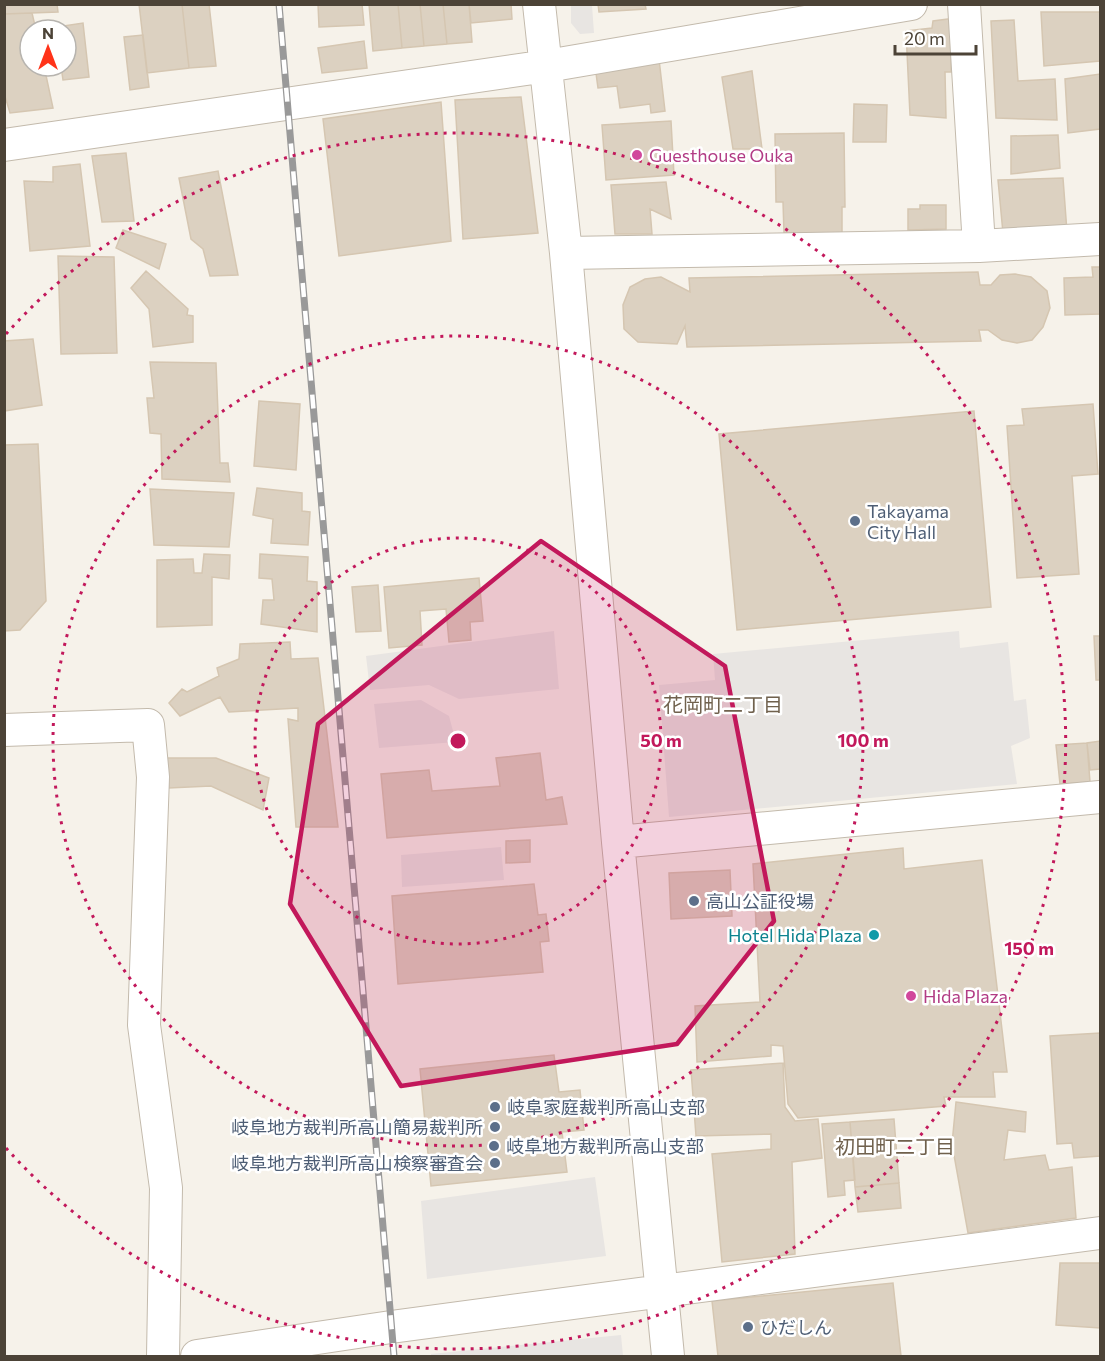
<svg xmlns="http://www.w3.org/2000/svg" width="1105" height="1361" viewBox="0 0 1105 1361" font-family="Commissioner,'Noto Sans JP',sans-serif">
<rect width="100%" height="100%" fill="#f6f2ea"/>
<path fill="#e8e5e2" d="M 571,5 L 592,5 L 594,33 L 580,34 L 571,23 Z
M 554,631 L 559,689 L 459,699 L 429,685 L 370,690 L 366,656 Z
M 959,631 L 960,648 L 1008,642 L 1014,701 L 1026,699 L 1030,738 L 1011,746 L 1017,784 L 669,817 L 659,685 L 715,680 L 713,654 Z
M 421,700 L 449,716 L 456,742 L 379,748 L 374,704 Z
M 501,847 L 504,880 L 402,887 L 401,855 Z
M 595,1177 L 606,1256 L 427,1279 L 421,1201 Z
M 621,1335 L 623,1356 L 431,1356 L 431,1354 Z"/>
<path fill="#dcd1c1" stroke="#d5c6b1" stroke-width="1.5" d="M 4,4 L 57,4 L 58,12 L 4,14 Z
M 139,4 L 182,4 L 189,68 L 147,73 Z
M 182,4 L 209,4 L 216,66 L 189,68 Z
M 318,4 L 362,4 L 364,25 L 319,27 Z
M 369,4 L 398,4 L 402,48 L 373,51 Z
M 398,4 L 420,4 L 424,46 L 402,48 Z
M 420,4 L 443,4 L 447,44 L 424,46 Z
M 443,4 L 469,4 L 472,42 L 447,44 Z
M 469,4 L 511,4 L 512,19 L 471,23 Z
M 598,4 L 645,4 L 646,9 L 599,12 Z
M 1041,12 L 1100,12 L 1100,61 L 1044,66 Z
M 32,13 L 36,30 L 30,30 L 30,66 L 44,66 L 53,108 L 10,113 L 4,93 L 4,14 Z
M 955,18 L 959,58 L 951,58 L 951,72 L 945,72 L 946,118 L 910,115 L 906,31 L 932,28 L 933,21 Z
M 1014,20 L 1018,81 L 1055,79 L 1057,120 L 996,118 L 991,21 Z
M 83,23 L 89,77 L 63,80 L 61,66 L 66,66 L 66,30 L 63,26 Z
M 143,35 L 149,87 L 130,90 L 124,37 Z
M 364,41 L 367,68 L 322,73 L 318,48 Z
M 659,59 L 665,111 L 651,113 L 650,104 L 620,108 L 617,86 L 598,88 L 595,66 Z
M 752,71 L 762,149 L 733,149 L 722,77 Z
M 1100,74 L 1100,129 L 1068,133 L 1065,79 Z
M 521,97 L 538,233 L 463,239 L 455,100 Z
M 441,102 L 451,241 L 339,256 L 323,119 Z
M 854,104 L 887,105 L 886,142 L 853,142 Z
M 671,121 L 674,175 L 606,180 L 602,125 Z
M 844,133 L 845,207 L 842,207 L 842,233 L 784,233 L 783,202 L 776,202 L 775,134 Z
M 1058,135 L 1060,168 L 1011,174 L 1011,136 Z
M 126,153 L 134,221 L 102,222 L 92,156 Z
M 80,164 L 90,246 L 30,251 L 24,181 L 53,182 L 53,167 Z
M 218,171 L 238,275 L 210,276 L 203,249 L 191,239 L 179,178 Z
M 1063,178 L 1067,232 L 1003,233 L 998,180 Z
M 666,182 L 671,219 L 650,209 L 652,234 L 615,234 L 611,185 Z
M 920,205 L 946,205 L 946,229 L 908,230 L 908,209 L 920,209 Z
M 123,230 L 166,244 L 159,269 L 116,248 Z
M 58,256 L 114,257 L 117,353 L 61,354 Z
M 1092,267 L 1100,267 L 1100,314 L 1065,315 L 1064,278 L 1093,277 Z
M 146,271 L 188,309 L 187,315 L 193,316 L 193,342 L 153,347 L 149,309 L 131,288 Z
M 978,272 L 980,285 L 991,285 L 1000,275 L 1015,274 L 1031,277 L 1047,291 L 1050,308 L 1043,327 L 1032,340 L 1017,343 L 1002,340 L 988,330 L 979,330 L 981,341 L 687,347 L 685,326 L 677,344 L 638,342 L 624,329 L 623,305 L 630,287 L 645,279 L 661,277 L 690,292 L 689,278 Z
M 33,339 L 42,405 L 4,411 L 4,341 Z
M 150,362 L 216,363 L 220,463 L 228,463 L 230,482 L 162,479 L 161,434 L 150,433 L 147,398 L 154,398 Z
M 259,401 L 300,404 L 296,470 L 254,466 Z
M 1093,404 L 1098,474 L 1072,476 L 1079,574 L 1017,578 L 1007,426 L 1024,425 L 1022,409 Z
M 974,411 L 991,607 L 737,630 L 719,434 Z
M 38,444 L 46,601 L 20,630 L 4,631 L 4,445 Z
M 257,488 L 302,493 L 302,511 L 310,512 L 308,545 L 271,543 L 273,519 L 253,515 Z
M 150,489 L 234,493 L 229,547 L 154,545 Z
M 204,554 L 230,555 L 229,579 L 212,577 L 212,625 L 157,627 L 157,560 L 193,559 L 194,573 L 202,573 Z
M 260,554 L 308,557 L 307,581 L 317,582 L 317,632 L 261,624 L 263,600 L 274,600 L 272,579 L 259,578 Z
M 479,578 L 483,621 L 470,622 L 471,640 L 449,642 L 446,609 L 420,611 L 422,645 L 389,648 L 384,587 Z
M 378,585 L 381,631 L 356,632 L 352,587 Z
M 1094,636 L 1100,636 L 1100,680 L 1096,680 Z
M 290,642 L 291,659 L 318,658 L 338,827 L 296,827 L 288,719 L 298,721 L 298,708 L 229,712 L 220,697 L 180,716 L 169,703 L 182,689 L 187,692 L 219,676 L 217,668 L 239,659 L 240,644 Z
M 1100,741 L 1100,769 L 1090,770 L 1087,743 Z
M 1087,743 L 1090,782 L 1060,784 L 1056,745 Z
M 540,753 L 546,800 L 562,797 L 567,824 L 387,838 L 381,774 L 429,770 L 432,791 L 500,786 L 496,758 Z
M 166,758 L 216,758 L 269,778 L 263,810 L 211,786 L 169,788 Z
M 530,840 L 530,862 L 506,863 L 506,841 Z
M 903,848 L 904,869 L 982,860 L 1007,1072 L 993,1072 L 995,1097 L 944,1097 L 946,1106 L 798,1118 L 788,1104 L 783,1046 L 771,1045 L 771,1056 L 697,1062 L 695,1006 L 760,1002 L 753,864 Z
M 730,870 L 732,916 L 671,919 L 669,873 Z
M 534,884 L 538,915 L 546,914 L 549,941 L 540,942 L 543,972 L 398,984 L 392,896 Z
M 1100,1033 L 1100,1156 L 1074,1158 L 1072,1143 L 1057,1144 L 1050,1036 Z
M 554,1055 L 559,1092 L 580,1090 L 584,1130 L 562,1132 L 567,1172 L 431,1186 L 420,1069 Z
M 783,1063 L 785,1107 L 795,1121 L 818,1119 L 822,1158 L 792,1162 L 795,1254 L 722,1262 L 712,1154 L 771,1149 L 771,1134 L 696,1136 L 691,1070 Z
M 956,1102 L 1026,1112 L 1025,1132 L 1008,1130 L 1004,1160 L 1045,1155 L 1049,1170 L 1072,1167 L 1076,1218 L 968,1233 L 952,1144 Z
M 894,1119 L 899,1183 L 855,1187 L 850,1122 Z
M 850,1122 L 855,1180 L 844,1181 L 845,1195 L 828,1197 L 822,1124 Z
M 899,1183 L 901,1208 L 858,1212 L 855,1187 Z
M 1060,1263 L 1100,1263 L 1100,1328 L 1056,1325 Z
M 893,1283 L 901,1356 L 718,1356 L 712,1301 Z"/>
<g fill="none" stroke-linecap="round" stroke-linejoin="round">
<g stroke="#c3baac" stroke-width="34">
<path id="minor" d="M 539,4 L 566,253 L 618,842 L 668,1356
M 964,4 L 979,246
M 4,145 L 547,66 L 911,4
M 566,253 L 979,246 L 1100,239
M 4,730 L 148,725 L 153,777 L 144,1025 L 166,1188 L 163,1356
M 618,842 L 1100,797
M 197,1356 L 391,1327 L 1100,1233"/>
</g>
<use href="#minor" stroke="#fff" stroke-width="32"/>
<g stroke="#999" stroke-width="7">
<path id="rail" d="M 279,4 L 394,1356"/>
</g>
<use href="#rail" stroke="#fff" stroke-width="4.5" stroke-dasharray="14" stroke-linecap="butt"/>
</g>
<path fill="#c2185b" fill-opacity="0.2" stroke="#c2185b" stroke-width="4.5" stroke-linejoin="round" d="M 541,541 L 725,666 L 774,921 L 677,1044 L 401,1086 L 290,904 L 318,724 Z"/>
<g fill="none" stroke="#c2185b" stroke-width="3" stroke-dasharray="3 6">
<circle cx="458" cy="741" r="203"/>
<circle cx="458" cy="741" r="405"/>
<path d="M6 334A608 608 0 1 1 6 1148"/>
</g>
<g fill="#d1479c" stroke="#fff" stroke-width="2">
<circle cx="637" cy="155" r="6"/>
<circle cx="911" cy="996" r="6"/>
</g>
<g fill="#5c6f8a" stroke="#fff" stroke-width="2">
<circle cx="855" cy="521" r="6"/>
<circle cx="694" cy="901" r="6"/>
<circle cx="495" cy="1107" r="6"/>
<circle cx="495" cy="1127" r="6"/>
<circle cx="494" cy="1146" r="6"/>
<circle cx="495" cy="1163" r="6"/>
<circle cx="748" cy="1327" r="6"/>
</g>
<circle fill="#0f9aa8" stroke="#fff" stroke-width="2" cx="874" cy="935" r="6"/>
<g text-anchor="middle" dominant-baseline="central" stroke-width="5" stroke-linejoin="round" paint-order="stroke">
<g font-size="18" fill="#b23c85" stroke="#fff" text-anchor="start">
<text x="649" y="155">Guesthouse Ouka</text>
<text x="923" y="996">Hida Plaza</text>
</g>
<g font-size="18" fill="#4e5e75" stroke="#fff" text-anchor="start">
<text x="867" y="511">Takayama<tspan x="867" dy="21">City Hall</tspan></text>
<text x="706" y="901">高山公証役場</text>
<text x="507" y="1107">岐阜家庭裁判所高山支部</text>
<text x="483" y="1127" text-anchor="end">岐阜地方裁判所高山簡易裁判所</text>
<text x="506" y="1146">岐阜地方裁判所高山支部</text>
<text x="483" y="1163" text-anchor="end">岐阜地方裁判所高山検察審査会</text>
<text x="760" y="1327">ひだしん</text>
</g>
<g font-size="18" fill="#0d838f" stroke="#fff" text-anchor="end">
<text x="862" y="935">Hotel Hida Plaza</text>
</g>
<g font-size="20" fill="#70614d" stroke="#fff">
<text x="723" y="704">花岡町二丁目</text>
<text x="895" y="1146">初田町二丁目</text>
</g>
</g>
<circle cx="458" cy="741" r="9" fill="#c2185b" stroke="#fff" stroke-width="3"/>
<g font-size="18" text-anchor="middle" font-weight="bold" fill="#c2185b" stroke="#fff" stroke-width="5" stroke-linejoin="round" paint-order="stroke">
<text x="661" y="747">50 m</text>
<text x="863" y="747">100 m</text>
<text x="1029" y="955">150 m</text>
</g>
<rect width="1105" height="1361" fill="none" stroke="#4c4337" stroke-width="12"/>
<g transform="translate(48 48)"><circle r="28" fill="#ffffff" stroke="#b7b4af" stroke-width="1.5"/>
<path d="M0-4.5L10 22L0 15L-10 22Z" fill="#ff3319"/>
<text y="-9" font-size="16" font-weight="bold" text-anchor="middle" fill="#4c4337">N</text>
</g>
<path d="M895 45v9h81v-9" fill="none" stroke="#4c4337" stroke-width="3"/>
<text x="904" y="45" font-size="18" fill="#4c4337" stroke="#ffffff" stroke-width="4.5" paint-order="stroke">20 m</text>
</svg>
